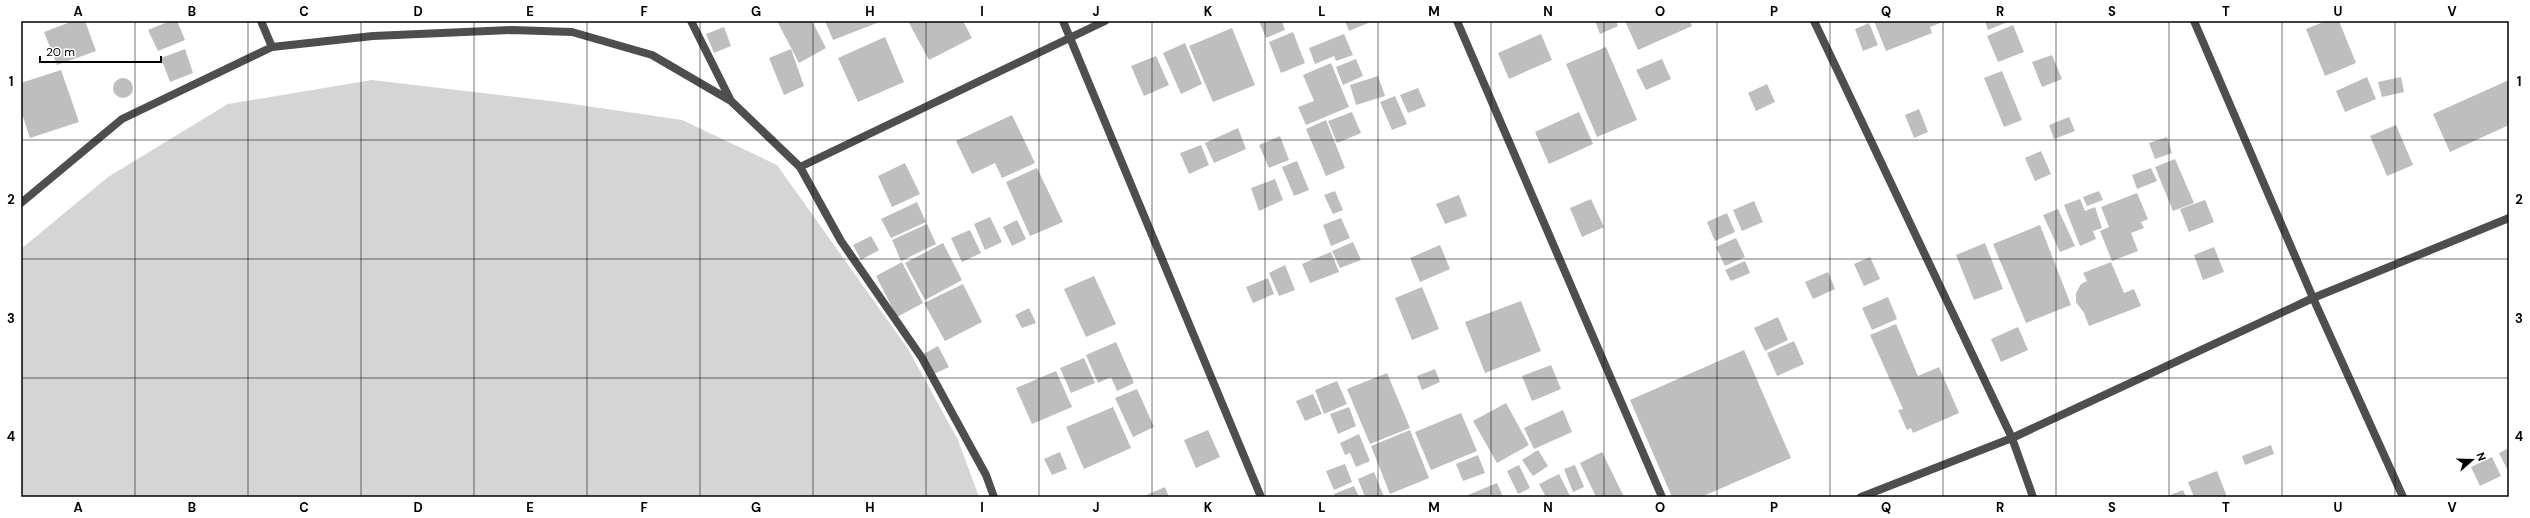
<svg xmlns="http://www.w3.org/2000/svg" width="2530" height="518" viewBox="0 0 2530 518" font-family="'DM Sans',sans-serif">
<rect width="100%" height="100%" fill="#fff"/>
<path fill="#d5d5d5" d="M 372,80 L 559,102 L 682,120 L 777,165 L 908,349 L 958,440 L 979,497 L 21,497 L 21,249 L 108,177 L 228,104 Z"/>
<path fill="#bebebe" d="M 73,21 L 85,21 L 96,51 L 57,65 L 44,32 Z
M 170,21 L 177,21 L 185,40 L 158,51 L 148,30 Z
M 777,21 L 812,21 L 826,48 L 799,63 Z
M 825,21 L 882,21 L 833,40 Z
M 908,21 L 963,21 L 972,38 L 929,60 Z
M 1259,21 L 1282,21 L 1285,30 L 1266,38 Z
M 1345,21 L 1373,21 L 1349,31 Z
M 1595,21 L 1616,21 L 1618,26 L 1600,34 Z
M 1625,21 L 1690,21 L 1692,26 L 1638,50 Z
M 1874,21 L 1945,21 L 1930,27 L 1932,33 L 1886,51 Z
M 1985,21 L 2010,21 L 1988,30 Z
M 2326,21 L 2339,21 L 2356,63 L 2325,76 L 2306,29 Z
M 1869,23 L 1878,45 L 1863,51 L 1855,29 Z
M 2013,25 L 2024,52 L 1998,62 L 1987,36 Z
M 724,27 L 731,46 L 714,53 L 706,34 Z
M 1232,28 L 1255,85 L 1213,102 L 1189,46 Z
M 1293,32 L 1305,63 L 1281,73 L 1269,42 Z
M 1344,34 L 1353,55 L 1336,61 L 1334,56 L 1315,64 L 1309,48 Z
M 1541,34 L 1552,60 L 1509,79 L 1498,53 Z
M 885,37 L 904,82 L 858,102 L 838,58 Z
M 1185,43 L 1202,84 L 1181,94 L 1163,53 Z
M 1606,47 L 1637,120 L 1597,137 L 1566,64 Z
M 185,49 L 193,73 L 170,82 L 161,58 Z
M 791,49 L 804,86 L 784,95 L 769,58 Z
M 2052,55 L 2062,79 L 2042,87 L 2032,62 Z
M 1156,56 L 1169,85 L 1144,96 L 1131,66 Z
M 1356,59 L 1363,76 L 1343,85 L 1336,67 Z
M 1662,59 L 1671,79 L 1646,90 L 1636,70 Z
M 1331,63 L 1349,107 L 1306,125 L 1298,107 L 1314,101 L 1303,75 Z
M 61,70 L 79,122 L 30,138 L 21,111 L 21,83 Z
M 2002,71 L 2022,120 L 2004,127 L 1984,78 Z
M 1378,76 L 1385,96 L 1356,105 L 1350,85 Z
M 2367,77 L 2376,99 L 2345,112 L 2336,91 Z
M 2401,77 L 2404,92 L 2382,97 L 2378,82 Z
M113 88a10 10 0 1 1 20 0a10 10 0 1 1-20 0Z
M 2509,80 L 2509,125 L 2450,152 L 2433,114 Z
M 1767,84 L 1775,102 L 1756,111 L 1748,93 Z
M 1418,88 L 1426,106 L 1408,113 L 1400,95 Z
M 1395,96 L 1407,124 L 1392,130 L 1380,102 Z
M 1919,109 L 1928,132 L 1914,138 L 1905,115 Z
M 1352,112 L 1361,133 L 1337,143 L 1328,121 Z
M 1579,112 L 1593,144 L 1549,164 L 1535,132 Z
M 1012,115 L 1035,163 L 1002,178 L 995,163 L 972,174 L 956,141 Z
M 2069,117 L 2075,131 L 2054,139 L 2049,125 Z
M 1326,120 L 1345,168 L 1326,176 L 1306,129 Z
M 2396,125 L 2413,165 L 2387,176 L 2370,136 Z
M 1238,128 L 1246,149 L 1214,163 L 1205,143 Z
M 1280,136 L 1289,160 L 1269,168 L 1259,145 Z
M 2167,137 L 2172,153 L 2155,159 L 2149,143 Z
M 1201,145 L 1209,165 L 1189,174 L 1180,153 Z
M 2041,151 L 2051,174 L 2035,181 L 2025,158 Z
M 2175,159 L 2194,203 L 2173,211 L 2155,167 Z
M 1297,161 L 1309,190 L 1294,196 L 1282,167 Z
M 905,163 L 920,194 L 892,207 L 878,176 Z
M 1037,168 L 1063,222 L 1030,236 L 1006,182 Z
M 2151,168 L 2157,181 L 2137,189 L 2132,175 Z
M 1275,179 L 1283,200 L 1259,211 L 1251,188 Z
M 1335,191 L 1343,210 L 1333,214 L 1324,195 Z
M 2099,191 L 2103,200 L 2087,206 L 2083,197 Z
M 2137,193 L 2148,219 L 2141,222 L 2144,228 L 2131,233 L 2138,251 L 2112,261 L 2100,231 L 2109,227 L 2101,207 Z
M 1459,195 L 1467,216 L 1445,224 L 1436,204 Z
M 1591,199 L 1604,227 L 1582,237 L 1570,208 Z
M 2080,199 L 2085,211 L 2095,207 L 2102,228 L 2093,231 L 2096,239 L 2080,246 L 2064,205 Z
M 2205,200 L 2214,222 L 2189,232 L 2180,209 Z
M 1754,201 L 1763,222 L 1742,231 L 1733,210 Z
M 917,202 L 926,222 L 891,238 L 881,219 Z
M 2058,209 L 2075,246 L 2060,252 L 2043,215 Z
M 1727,213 L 1735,232 L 1715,241 L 1707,222 Z
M 990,217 L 1002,242 L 985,250 L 974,224 Z
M 1341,218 L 1350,238 L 1331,246 L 1323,225 Z
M 1017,220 L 1026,239 L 1012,246 L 1003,227 Z
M 927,224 L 936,244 L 901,261 L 892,240 Z
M 2040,225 L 2071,305 L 2026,323 L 1993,244 Z
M 970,230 L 981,253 L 962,262 L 951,238 Z
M 871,236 L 879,250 L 861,260 L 853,245 Z
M 1736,238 L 1745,257 L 1725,266 L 1716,247 Z
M 1353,242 L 1361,260 L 1340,268 L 1332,251 Z
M 943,243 L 962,280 L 925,300 L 905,263 Z
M 1985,243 L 2003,289 L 1974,300 L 1956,255 Z
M 1440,245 L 1450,269 L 1420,282 L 1410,258 Z
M 2214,247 L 2224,272 L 2203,280 L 2194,255 Z
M 1331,252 L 1339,272 L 1310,283 L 1302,264 Z
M 1870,257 L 1880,279 L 1864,286 L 1854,264 Z
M 1745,261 L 1750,273 L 1731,281 L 1725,270 Z
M 902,262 L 923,303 L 897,317 L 876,276 Z
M 2111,262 L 2124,293 L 2134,289 L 2141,306 L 2089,326 L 2084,313 L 2076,302 L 2076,293 L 2081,284 L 2087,281 L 2083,273 Z
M 1285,265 L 1295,290 L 1279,296 L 1269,273 Z
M 1828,272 L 1835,289 L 1813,299 L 1805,282 Z
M 1094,276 L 1116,324 L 1086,337 L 1064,289 Z
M 1268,278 L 1274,294 L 1253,303 L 1246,287 Z
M 963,284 L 982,322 L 945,341 L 924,303 Z
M 1422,287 L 1439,329 L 1412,340 L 1395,298 Z
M 1888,297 L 1897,319 L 1872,330 L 1862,308 Z
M 1521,301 L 1541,351 L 1485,373 L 1465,322 Z
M 1029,308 L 1036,323 L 1022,328 L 1015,315 Z
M 1778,317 L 1788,340 L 1765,351 L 1754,328 Z
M 1896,324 L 1918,376 L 1939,367 L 1959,413 L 1913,433 L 1911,428 L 1907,430 L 1898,410 L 1903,409 L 1870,335 Z
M 2018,327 L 2028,350 L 2001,362 L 1991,339 Z
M 1794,341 L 1804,364 L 1777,376 L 1767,353 Z
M 1116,342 L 1134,383 L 1117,391 L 1111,377 L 1098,383 L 1086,355 Z
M 938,346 L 949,367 L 934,374 L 924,354 Z
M 1744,350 L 1791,458 L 1701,497 L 1672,497 L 1630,400 Z
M 1084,358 L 1095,383 L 1071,393 L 1060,368 Z
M 1551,365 L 1561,389 L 1532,401 L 1522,376 Z
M 1435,369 L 1440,382 L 1422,390 L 1417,376 Z
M 1056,371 L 1072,407 L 1032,424 L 1016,388 Z
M 1387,373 L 1410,428 L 1370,444 L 1347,389 Z
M 1337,381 L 1347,404 L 1324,414 L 1315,390 Z
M 1137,389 L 1154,427 L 1133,437 L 1115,398 Z
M 1313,394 L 1322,414 L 1305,421 L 1296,401 Z
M 1506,403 L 1529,445 L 1497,463 L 1473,421 Z
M 1113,407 L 1131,448 L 1084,469 L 1066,427 Z
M 1349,407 L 1356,426 L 1338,434 L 1330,414 Z
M 1563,410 L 1572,432 L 1534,449 L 1524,428 Z
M 1461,413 L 1477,451 L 1431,470 L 1415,432 Z
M 1208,430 L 1220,457 L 1196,468 L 1184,440 Z
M 1410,430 L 1429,478 L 1390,494 L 1371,446 Z
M 1359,434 L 1370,461 L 1356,467 L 1350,453 L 1345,455 L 1340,443 Z
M 2271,445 L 2274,454 L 2245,465 L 2242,456 Z
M 2509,448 L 2509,471 L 2508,471 L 2499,453 Z
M 1538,450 L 1548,466 L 1533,476 L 1522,460 Z
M 1060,452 L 1067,469 L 1052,475 L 1044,459 Z
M 1602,452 L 1624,497 L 1596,497 L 1580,463 Z
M 1478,455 L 1485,473 L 1463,481 L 1456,464 Z
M 2492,457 L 2501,476 L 2480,486 L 2471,467 Z
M 1345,464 L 1352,482 L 1334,490 L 1326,471 Z
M 1519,465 L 1530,488 L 1518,494 L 1507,471 Z
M 1575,465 L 1584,487 L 1573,492 L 1564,469 Z
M 2217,471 L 2227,497 L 2194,497 L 2188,482 Z
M 1374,472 L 1384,497 L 1365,497 L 1358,479 Z
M 1559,474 L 1570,496 L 1546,497 L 1539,484 Z
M 1497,483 L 1503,497 L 1468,497 L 1468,495 Z
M 1354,486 L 1359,497 L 1335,497 L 1334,494 Z
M 1165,487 L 1169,497 L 1142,497 Z
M 2183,490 L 2186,497 L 2165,497 L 2173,494 Z"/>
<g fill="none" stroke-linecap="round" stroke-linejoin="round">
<path stroke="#4e4e4e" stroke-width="8" d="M 261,21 L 272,47
M 691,21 L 731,101
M 1063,21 L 1261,497
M 1457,21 L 1662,497
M 1814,21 L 2012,438 L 2033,497
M 2194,21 L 2313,298 L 2403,497
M 800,167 L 1105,21
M 21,203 L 122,119 L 272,47 L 373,36 L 512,30 L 572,32 L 652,55 L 731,101 L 800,167 L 841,241 L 922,358 L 986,475 L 994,497
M 1861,497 L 2012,438 L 2313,298 L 2509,218"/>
</g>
<path fill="none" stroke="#000" stroke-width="1" stroke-opacity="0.55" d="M 135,21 L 135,497M 248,21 L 248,497M 361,21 L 361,497M 474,21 L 474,497M 587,21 L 587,497M 700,21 L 700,497M 813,21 L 813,497M 926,21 L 926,497M 1039,21 L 1039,497M 1152,21 L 1152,497M 1265,21 L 1265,497M 1378,21 L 1378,497M 1491,21 L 1491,497M 1604,21 L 1604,497M 1717,21 L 1717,497M 1830,21 L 1830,497M 1943,21 L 1943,497M 2056,21 L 2056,497M 2169,21 L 2169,497M 2282,21 L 2282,497M 2395,21 L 2395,497M 21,140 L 2509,140M 21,259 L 2509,259M 21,378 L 2509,378"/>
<rect width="2530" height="518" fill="none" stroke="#ffffff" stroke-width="44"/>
<g transform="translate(2472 460) rotate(70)" stroke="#ffffff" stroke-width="3" paint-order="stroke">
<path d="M0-3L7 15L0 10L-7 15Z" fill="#000000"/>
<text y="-6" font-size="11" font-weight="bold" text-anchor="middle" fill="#000000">N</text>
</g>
<path d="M40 56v6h121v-6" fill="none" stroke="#000000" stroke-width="2"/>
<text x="46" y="56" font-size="12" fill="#000000" stroke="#ffffff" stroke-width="3" paint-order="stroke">20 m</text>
<rect x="22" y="22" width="2486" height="474" fill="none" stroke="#000" stroke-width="1.5"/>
<g font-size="13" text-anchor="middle" font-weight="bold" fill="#000">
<text x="78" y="16">A</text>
<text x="192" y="16">B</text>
<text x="304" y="16">C</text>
<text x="418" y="16">D</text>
<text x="530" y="16">E</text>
<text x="644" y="16">F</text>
<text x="756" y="16">G</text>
<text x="870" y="16">H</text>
<text x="982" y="16">I</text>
<text x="1096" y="16">J</text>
<text x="1208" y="16">K</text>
<text x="1322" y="16">L</text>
<text x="1434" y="16">M</text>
<text x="1548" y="16">N</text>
<text x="1660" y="16">O</text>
<text x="1774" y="16">P</text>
<text x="1886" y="16">Q</text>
<text x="2000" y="16">R</text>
<text x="2112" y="16">S</text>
<text x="2226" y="16">T</text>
<text x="2338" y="16">U</text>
<text x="2452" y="16">V</text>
<text x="11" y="86">1</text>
<text x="2519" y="86">1</text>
<text x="11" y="204">2</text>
<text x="2519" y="204">2</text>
<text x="11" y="323">3</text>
<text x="2519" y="323">3</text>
<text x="11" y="441">4</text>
<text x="2519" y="441">4</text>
<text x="78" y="512">A</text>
<text x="192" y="512">B</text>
<text x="304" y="512">C</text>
<text x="418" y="512">D</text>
<text x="530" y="512">E</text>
<text x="644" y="512">F</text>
<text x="756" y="512">G</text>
<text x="870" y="512">H</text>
<text x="982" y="512">I</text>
<text x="1096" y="512">J</text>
<text x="1208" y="512">K</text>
<text x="1322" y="512">L</text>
<text x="1434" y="512">M</text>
<text x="1548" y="512">N</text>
<text x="1660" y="512">O</text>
<text x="1774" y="512">P</text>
<text x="1886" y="512">Q</text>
<text x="2000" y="512">R</text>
<text x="2112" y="512">S</text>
<text x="2226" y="512">T</text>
<text x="2338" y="512">U</text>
<text x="2452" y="512">V</text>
</g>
</svg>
